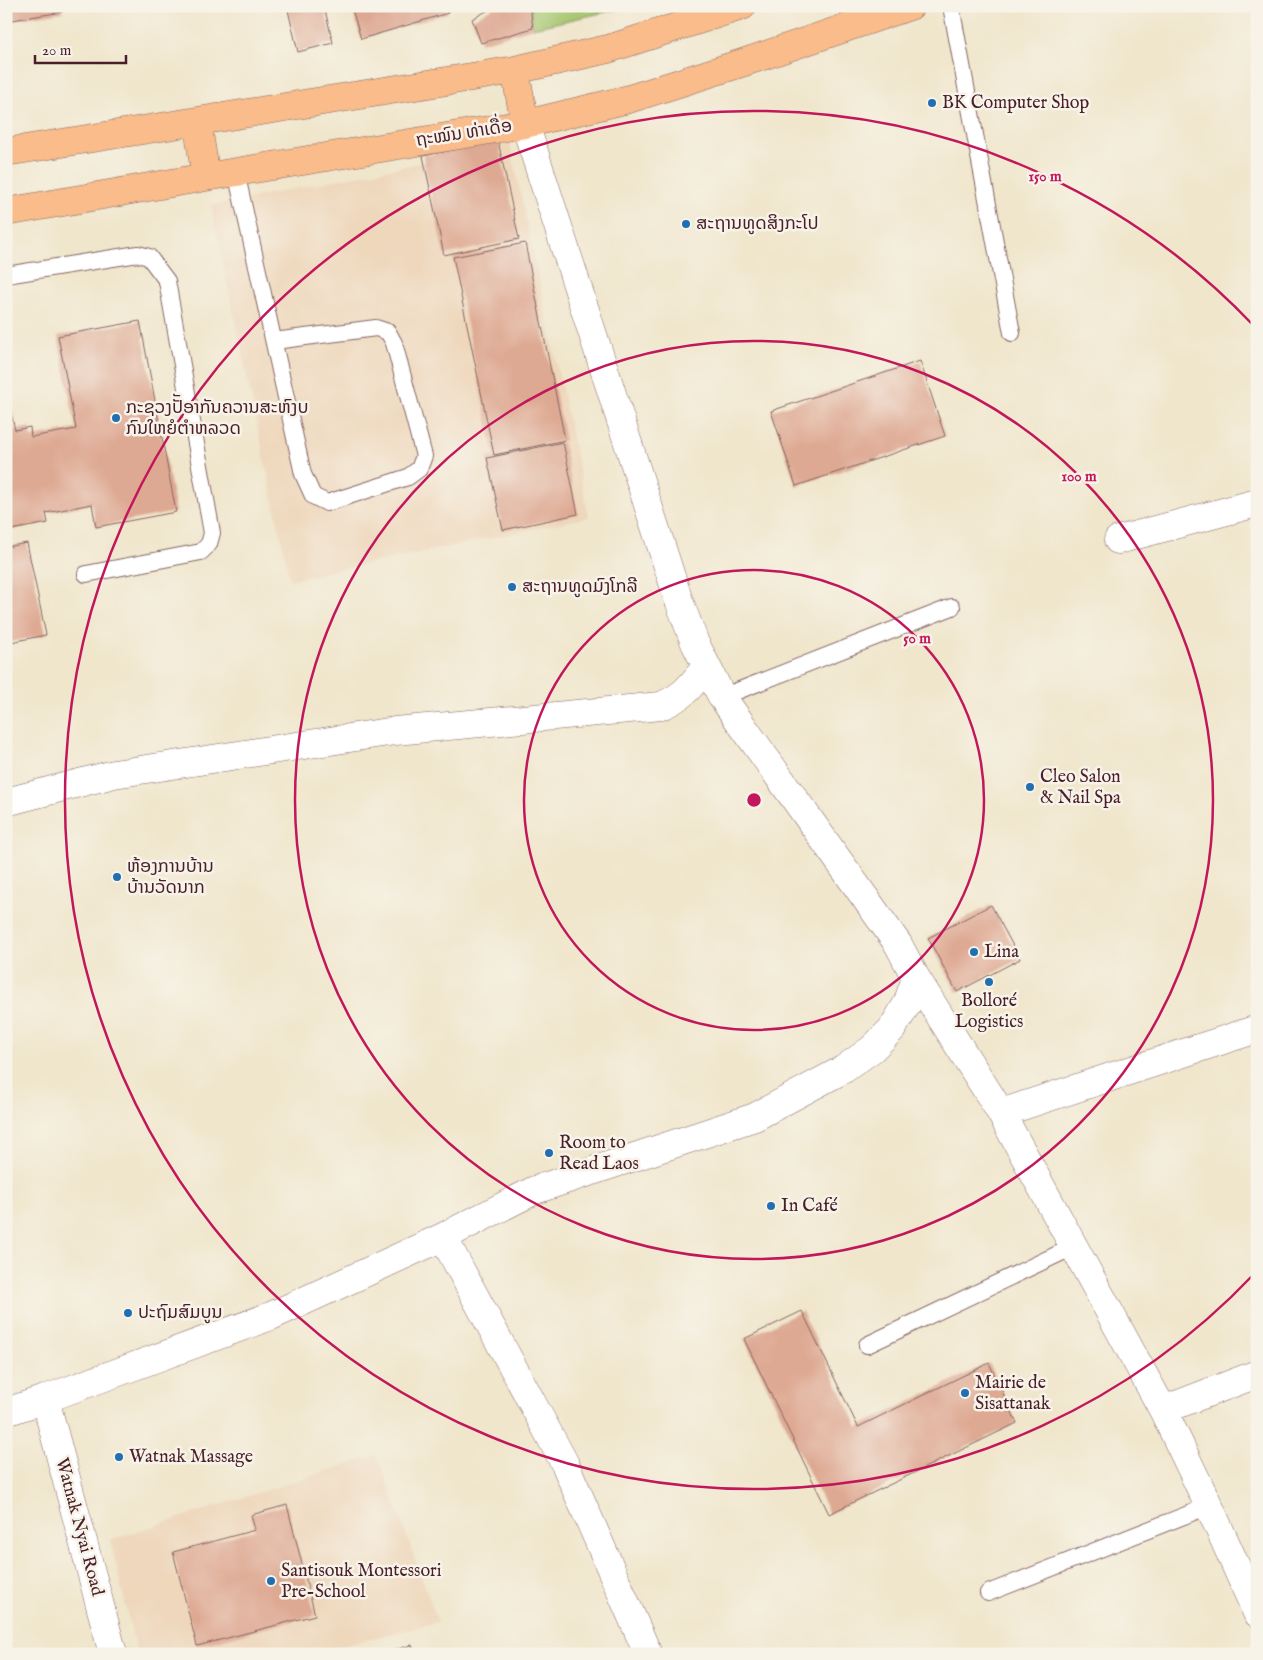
<svg xmlns="http://www.w3.org/2000/svg" width="1263" height="1660" viewBox="0 0 1263 1660" font-family="'IM FELL English','Noto Sans Lao',serif">
<rect width="100%" height="100%" fill="#f7f3e8"/>
<filter id="ink" filterUnits="userSpaceOnUse"><feTurbulence type="fractalNoise" baseFrequency=".02" numOctaves="2"/><feDisplacementMap in="SourceGraphic" scale="10" xChannelSelector="R" yChannelSelector="G"/><feConvolveMatrix kernelMatrix="1 2 1 2 8 2 1 2 1" color-interpolation-filters="sRGB"/></filter>
<filter id="wash" filterUnits="userSpaceOnUse"><feTurbulence type="fractalNoise" baseFrequency=".0096" numOctaves="4" result="noise"/><feDisplacementMap in="SourceGraphic" scale="20" xChannelSelector="R" yChannelSelector="G"/><feGaussianBlur stdDeviation="1.12" result="paint"/><feColorMatrix in="noise" values="0 0 0 0 0 0 0 0 0 0 0 0 0 0 0 0 0 1.4 0 .05"/><feComposite in="paint" operator="in"/></filter>
<g filter="url(#wash)">
<rect width="100%" height="100%" fill="#f0e6cc"/>
<path fill="#eed7bb" d="M 510,144 L 589,517 L 290,580 L 211,206 Z
M 377,1455 L 438,1622 L 310,1654 L 137,1654 L 110,1540 Z"/>
<path fill="#a6c66e" stroke="#78724c" d="M 530,6 L 633,6 L 533,28 Z"/>
<g id="blocks">
<path fill="#dea993" d="M 6,6 L 61,6 L 62,12 L 6,21 Z
M 287,6 L 324,6 L 333,43 L 298,52 Z
M 351,6 L 445,6 L 448,13 L 361,39 Z
M 496,6 L 530,6 L 533,28 L 481,43 L 472,19 Z
M 498,141 L 519,239 L 444,255 L 423,156 Z
M 525,243 L 565,440 L 494,455 L 453,257 Z
M 140,321 L 176,512 L 96,527 L 92,504 L 46,513 L 48,523 L 6,531 L 6,408 L 10,408 L 15,430 L 30,427 L 31,437 L 76,429 L 58,336 Z
M 920,361 L 945,436 L 796,486 L 771,411 Z
M 563,442 L 578,514 L 503,530 L 487,458 Z
M 27,543 L 46,635 L 6,643 L 6,547 Z
M 991,905 L 1020,959 L 957,992 L 928,938 Z
M 802,1311 L 858,1427 L 989,1363 L 1017,1423 L 829,1514 L 744,1339 Z
M 287,1505 L 315,1615 L 197,1646 L 173,1552 L 255,1530 L 251,1515 Z
M 412,1645 L 414,1654 L 383,1654 L 383,1653 Z"/>
</g>
</g>
<g filter="url(#ink)">
<use href="#blocks" fill-opacity="0" stroke="#846563" stroke-width="1"/>
<g fill="none" stroke-linecap="round" stroke-linejoin="round">
<g stroke="#846563" stroke-width="18">
<path id="lane" d="M 951,6 L 1012,333
M 236,172 L 303,474 L 313,496 L 327,503 L 408,477 L 419,469 L 424,456 L 394,343 L 388,332 L 376,328 L 274,341
M 6,275 L 138,254 L 149,257 L 167,281 L 212,533 L 209,544 L 201,552 L 86,574
M 722,697 L 952,607
M 867,1345 L 1073,1247
M 988,1593 L 1209,1506"/>
</g>
<g stroke="#846563" stroke-width="29">
<path id="street" d="M 525,124 L 678,598 L 695,643 L 722,697 L 898,944 L 916,978 L 1001,1113 L 1163,1410 L 1209,1506 L 1257,1613
M 1118,540 L 1257,503
M 6,802 L 114,774 L 395,731 L 661,706 C 684,696 691,686 706,667
M 1001,1113 L 1257,1029
M 443,1237 L 565,1464 L 648,1654
M 45,1399 L 113,1654
M 1163,1410 L 1257,1374
M 6,1412 L 45,1399 L 271,1316 L 443,1237 L 535,1190 L 755,1117 L 844,1069 L 872,1049 L 892,1029 L 907,1004 L 916,978"/>
</g>
<g stroke="#846563" stroke-width="29">
<path id="primary" d="M 515,70 L 525,124
M 197,121 L 206,177
M 6,152 L 515,70 L 608,49 L 742,6
M 6,212 L 206,177 L 525,124 L 629,99 L 745,62 L 910,6"/>
</g>
<use href="#lane" stroke="#fff" stroke-width="16"/>
<use href="#street" stroke="#fff" stroke-width="28"/>
<use href="#primary" stroke="#f9bc8a" stroke-width="28"/>
</g>
</g>
<g fill="none" stroke="#c2185b" stroke-width="2.5">
<circle cx="754" cy="800" r="230"/>
<circle cx="754" cy="800" r="459"/>
<path d="M1254 1274A689 689 0 1 1 1254 326"/>
</g>
<g fill="#1f6fb2" stroke="#f7f3e8" stroke-width="2">
<circle cx="932" cy="103" r="5"/>
<circle cx="686" cy="224" r="5"/>
<circle cx="116" cy="418" r="5"/>
<circle cx="512" cy="587" r="5"/>
<circle cx="1030" cy="787" r="5"/>
<circle cx="117" cy="877" r="5"/>
<circle cx="974" cy="952" r="5"/>
<circle cx="989" cy="982" r="5"/>
<circle cx="549" cy="1153" r="5"/>
<circle cx="771" cy="1206" r="5"/>
<circle cx="128" cy="1313" r="5"/>
<circle cx="965" cy="1393" r="5"/>
<circle cx="119" cy="1457" r="5"/>
<circle cx="271" cy="1581" r="5"/>
</g>
<g text-anchor="middle" dominant-baseline="central" stroke-width="5" stroke-linejoin="round" paint-order="stroke">
<g font-size="18" fill="#4a1f2b" stroke="#f7f3e8" text-anchor="start">
<text x="942" y="103">BK Computer Shop</text>
<text x="696" y="224">ສະຖານທູດສິງກະໂປ</text>
<text x="126" y="408">ກະຊວງປັັອາກັນຄວານສະຫົງບ<tspan x="126" dy="21">ກົນໃຫຍໍຕຳຫລວດ</tspan></text>
<text x="522" y="587">ສະຖານທູດມົງໂກລີ</text>
<text x="1040" y="777">Cleo Salon<tspan x="1040" dy="21">&amp; Nail Spa</tspan></text>
<text x="127" y="867">ຫ້ອງການບ້ານ<tspan x="127" dy="21">ບ້ານວັດນາກ</tspan></text>
<text x="984" y="952">Lina</text>
<text x="989" y="1001" text-anchor="middle">Bolloré<tspan x="989" dy="21">Logistics</tspan></text>
<text x="559" y="1143">Room to<tspan x="559" dy="21">Read Laos</tspan></text>
<text x="781" y="1206">In Café</text>
<text x="138" y="1313">ປະຖົມສົມບູນ</text>
<text x="975" y="1383">Mairie de<tspan x="975" dy="21">Sisattanak</tspan></text>
<text x="129" y="1457">Watnak Massage</text>
<text x="281" y="1571">Santisouk Montessori<tspan x="281" dy="21">Pre-School</tspan></text>
</g>
<g font-size="18" fill="#4a1f2b" stroke="#f7f3e8">
<text transform="translate(464 134) rotate(-9)">ຖະໝົນ ທ່າເດື່ອ</text>
<text transform="translate(79 1527) rotate(75)">Watnak Nyai Road</text>
</g>
</g>
<circle cx="754" cy="800" r="8" fill="#c2185b" stroke="#f7f3e8" stroke-width="2.5"/>
<g font-size="15" text-anchor="middle" font-weight="bold" fill="#c2185b" stroke="#f7f3e8" stroke-width="5" stroke-linejoin="round" paint-order="stroke">
<text x="1045" y="181">150 m</text>
<text x="1079" y="481">100 m</text>
<text x="917" y="643">50 m</text>
</g>
<rect width="1263" height="1660" fill="none" stroke="#f7f3e8" stroke-width="25"/>
<path d="M35 55v8h91v-8" fill="none" stroke="#4a1f2b" stroke-width="2.5"/>
<text x="42" y="55" font-size="15" fill="#4a1f2b" stroke="#f7f3e8" stroke-width="4" paint-order="stroke">20 m</text>
</svg>
